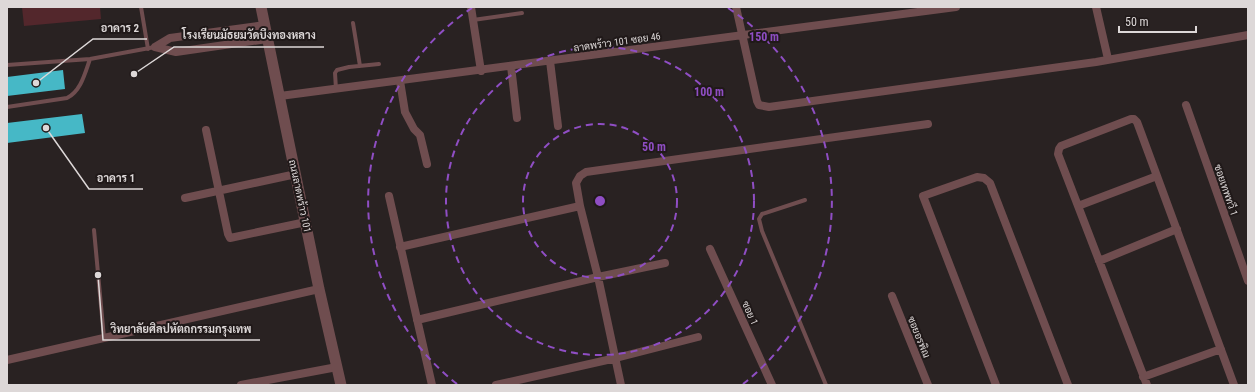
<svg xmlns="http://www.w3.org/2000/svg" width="1255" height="392" viewBox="0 0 1255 392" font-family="'Roboto Condensed',Sarabun,sans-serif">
<rect width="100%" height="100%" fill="#292222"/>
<path fill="#53272c" d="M 22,7 L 100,7 L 101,19 L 24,26 Z"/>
<path fill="#46b8c6" d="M 63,70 L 65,89 L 7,96 L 7,77 Z
M 82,114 L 85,133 L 7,143 L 7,123 Z"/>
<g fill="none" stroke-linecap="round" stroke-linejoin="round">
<path stroke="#6f4d4f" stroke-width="4" d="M 141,7 L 148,49
M 473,20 L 522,13
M 353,23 L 360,66
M 7,65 L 90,59 L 155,47
M 336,89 L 335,73 L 337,70 L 349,67 L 379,64
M 7,107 L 67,98 C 81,91 85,73 90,59
M 805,200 L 762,214 L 759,219 L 762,231 L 826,385
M 94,230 L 104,338"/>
<path stroke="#6f4d4f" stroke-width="8" d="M 471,7 L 481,71
M 736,7 L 757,101 L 759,105 L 769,107 L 1096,62 L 1248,35
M 1096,7 L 1108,59
M 155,47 L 176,52 L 267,39
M 155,47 L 170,38 L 265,25
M 550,61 L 558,126
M 511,66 L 517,118
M 400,81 L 405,112 L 414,129 L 420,135 L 427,164
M 280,96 L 956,7
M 1186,105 L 1248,281
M 206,130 L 228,234 L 230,238 L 306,222
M 389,196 L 432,385
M 185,198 L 296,174
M 1078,206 L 1157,176
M 400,247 L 580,206
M 710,249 L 772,385
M 1099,261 L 1177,229
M 892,296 L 928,385
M 417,320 L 598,277 L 665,263
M 7,360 L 319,289
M 1143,377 L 1221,349
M 241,385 L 337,367
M 496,385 L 616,358 L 698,337
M 621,385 L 598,277 L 580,206 L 576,183 L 580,176 L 586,172 L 928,124
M 996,385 L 923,196 L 977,177 L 984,178 L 990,183 L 1068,385
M 1147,385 L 1058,154 L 1059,149 L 1061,146 L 1131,119 L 1134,119 L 1137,122 L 1140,130 L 1234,385"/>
<path stroke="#6f4d4f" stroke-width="11" d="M 261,7 L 319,289 L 341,385"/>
</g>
<g fill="none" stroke="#8f4ec4" stroke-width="2" stroke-dasharray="7 5">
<circle cx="600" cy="201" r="77"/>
<circle cx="600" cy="201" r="154"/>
<path d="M457 384A232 232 0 0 1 472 8M728 8A232 232 0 0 1 743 384"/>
</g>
<g text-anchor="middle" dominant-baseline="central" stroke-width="4" stroke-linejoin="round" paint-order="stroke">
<g font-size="10" fill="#ddd8d8" stroke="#201919">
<text transform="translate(617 42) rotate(-8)">ลาดพร้าว 101 ซอย 46</text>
<text transform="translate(1226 190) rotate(71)">ซอยเทพทวี 1</text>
<text transform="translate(300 196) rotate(78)">ถนนลาดพร้าว 101</text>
<text transform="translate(750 313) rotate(66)">ซอย 1</text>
<text transform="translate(919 337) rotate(68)">ซอยอรพิณ</text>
</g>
</g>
<circle cx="600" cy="201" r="6" fill="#8f4ec4" stroke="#201919" stroke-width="2"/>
<g font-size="12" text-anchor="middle" font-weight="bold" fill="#8f4ec4" stroke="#201919" stroke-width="4" stroke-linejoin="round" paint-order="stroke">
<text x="764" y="41">150 m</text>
<text x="709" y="96">100 m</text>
<text x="654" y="151">50 m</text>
</g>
<path fill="none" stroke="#ddd8d8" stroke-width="1.5" d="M36 83L93 39H147M134 74L174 47H324M46 128L89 189H143M98 275L103 340H260"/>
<g fill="#ddd8d8" stroke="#201919" stroke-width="1.5">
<circle cx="36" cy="83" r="4"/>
<circle cx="134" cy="74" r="4"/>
<circle cx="46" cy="128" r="4"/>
<circle cx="98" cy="275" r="4"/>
</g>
<g font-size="11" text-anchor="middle" font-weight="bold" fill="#ddd8d8" stroke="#201919" stroke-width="4" stroke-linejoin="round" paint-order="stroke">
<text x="120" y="32">อาคาร 2</text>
<text x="249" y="39">โรงเรียนมัธยมวัดบึงทองหลาง</text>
<text x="116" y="182">อาคาร 1</text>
<text x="181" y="333">วิทยาลัยศิลปหัตถกรรมกรุงเทพ</text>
</g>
<rect width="1255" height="392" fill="none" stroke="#ddd8d8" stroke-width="16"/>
<path d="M1119 26v6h77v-6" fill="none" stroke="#ddd8d8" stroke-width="2"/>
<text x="1125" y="26" font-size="12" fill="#ddd8d8" stroke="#201919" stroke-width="3" paint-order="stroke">50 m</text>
</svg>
